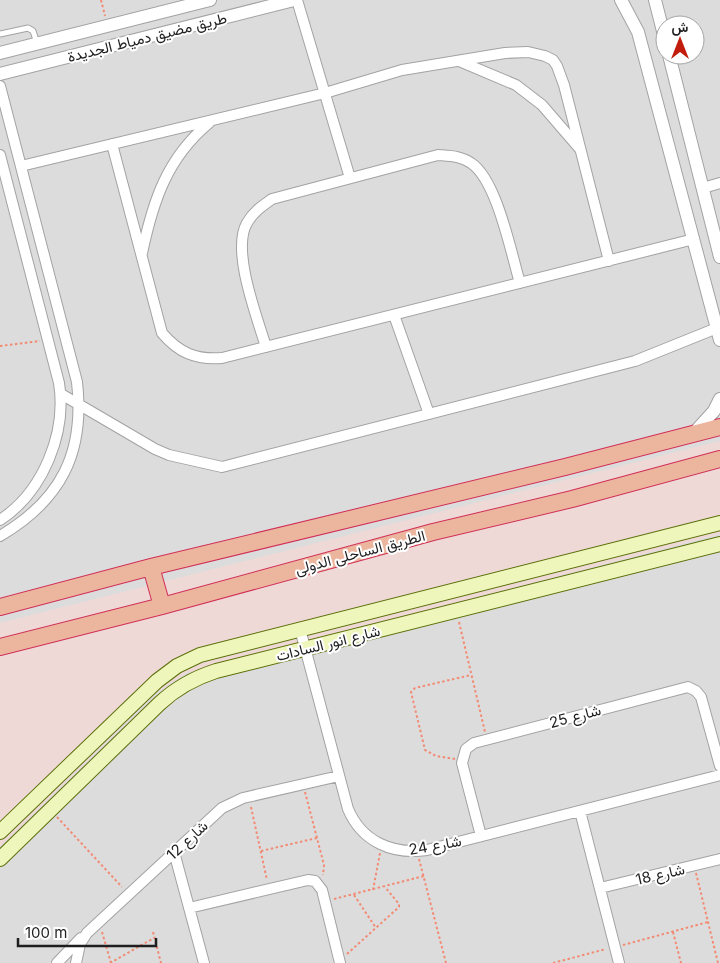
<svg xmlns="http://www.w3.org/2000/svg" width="720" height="963" viewBox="0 0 720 963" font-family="Inter,Vazirmatn,sans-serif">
<rect width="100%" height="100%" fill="#efece5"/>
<path fill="#dddcdc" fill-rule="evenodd" d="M 0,0 L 720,0 L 720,963 L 0,963 ZM 665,25 L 695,25 L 695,55 L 665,55 Z"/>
<path fill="#efd9d6" d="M 720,441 L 720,534 L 186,673 L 155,694 L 0,847 L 0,623 Z"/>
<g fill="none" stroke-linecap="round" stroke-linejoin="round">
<g stroke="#a3a3a3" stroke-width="7">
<path id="service" d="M 0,34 L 28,28 L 33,31 L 37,43"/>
</g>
<g stroke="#a3a3a3" stroke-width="12">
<path id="minor" d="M 297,0 L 350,178
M 459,61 L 516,85 L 542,105 L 580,149
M 0,86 L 77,382 C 85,453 61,500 0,536
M 112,144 L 162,333 C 179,353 196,360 222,358 L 694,239
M 0,155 L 59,383 C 67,433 43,492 0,520
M 21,166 L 325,93 L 402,70 L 505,53 L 528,52 L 545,56 L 553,60 L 557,66 L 564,85 L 609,261
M 703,188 L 720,183
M 142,253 C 153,201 167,158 209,123
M 394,315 L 429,414
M 266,347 C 257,317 231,250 247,223 C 253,212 262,206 272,199 L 438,155 C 450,156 461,156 471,163 C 497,180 511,253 520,283
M 61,394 L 155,449 L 169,455 L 222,467 L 635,361 L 717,328
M 300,629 L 348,809 C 362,842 393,855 427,850 L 720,775
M 580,811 L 619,963
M 481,836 L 462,763 L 466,749 L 474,743 L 688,687 L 696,691 L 701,697 L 720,766
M 174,852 L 204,963
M 600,888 L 720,859
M 189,908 L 308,880 L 315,881 L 322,890 L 340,963
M 57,963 L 81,938
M 76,963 L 80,944 L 87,933 L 222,808 L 243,798 L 339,776"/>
</g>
<g stroke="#a3a3a3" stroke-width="14">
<path id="tertiary" d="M 621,0 L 638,32 L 720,340
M 655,0 L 665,39
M 0,53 L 210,0
M 669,55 L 720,257
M 0,74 L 294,0
M 694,433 L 714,411 L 720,399"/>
</g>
<g stroke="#5c700b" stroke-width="16">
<path id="secondary" d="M 0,832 L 157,681 L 177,666 L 200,655 L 720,523
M 0,859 L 159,704 C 176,688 194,678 216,671 L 720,544"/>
</g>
<g stroke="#d02f58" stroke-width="18">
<path id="trunk" d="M 151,567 L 162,606
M 0,607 L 151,567 L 565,467 L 720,427
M 0,647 L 162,606 L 433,532 L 572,499 L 720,459"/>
</g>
<path stroke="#f18b74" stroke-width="2" stroke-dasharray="2.5 2.5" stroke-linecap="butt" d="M 101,0 L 105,16
M 0,346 L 40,341
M 459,622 L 485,732
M 455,759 L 436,756 L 425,750 L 411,692 L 415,688 L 471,675
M 305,792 L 324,865 L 323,875
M 251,807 L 267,880
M 57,817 L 122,887
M 261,851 L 317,838
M 419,859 L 446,963
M 696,873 L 718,963
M 373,890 L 380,853
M 354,895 L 376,928
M 334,899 L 424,876
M 102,932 L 111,963
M 153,932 L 161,963
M 673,932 L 681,963
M 623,945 L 708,922
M 347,954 L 399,907 L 399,904 L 385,887
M 110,963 L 154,938
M 553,963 L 606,949"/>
<use href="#service" stroke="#fff" stroke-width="5"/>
<use href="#minor" stroke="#fff" stroke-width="10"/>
<use href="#tertiary" stroke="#fff" stroke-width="12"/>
<use href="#secondary" stroke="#eef6bc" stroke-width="14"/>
<use href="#trunk" stroke="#ecb69e" stroke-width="16"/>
</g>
<g text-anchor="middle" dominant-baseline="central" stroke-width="4" stroke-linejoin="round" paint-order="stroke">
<g font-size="15" fill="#1f1f1f" stroke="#fff">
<text transform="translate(147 37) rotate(-14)">طريق مضيق دمياط الجديدة</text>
<text transform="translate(360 552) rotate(-15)">الطريق الساحلى الدولى</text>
<text transform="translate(328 643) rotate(-14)">شارع انور السادات</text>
<text transform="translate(575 716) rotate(-15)">شارع 25</text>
<text transform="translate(187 840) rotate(-43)">شارع 12</text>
<text transform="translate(435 845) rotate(-10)">شارع 24</text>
<text transform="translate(660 874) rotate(-13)">شارع 18</text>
</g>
</g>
<g transform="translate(680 40)"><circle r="24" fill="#ffffff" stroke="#a5a5a5"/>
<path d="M0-4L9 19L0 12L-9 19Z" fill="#c11b0c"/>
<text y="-8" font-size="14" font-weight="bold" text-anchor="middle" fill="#1f1f1f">ش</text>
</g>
<path d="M18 938v8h138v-8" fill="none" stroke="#1f1f1f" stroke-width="2.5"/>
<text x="25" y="938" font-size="15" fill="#1f1f1f" stroke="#ffffff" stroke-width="4" paint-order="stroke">100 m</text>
</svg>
